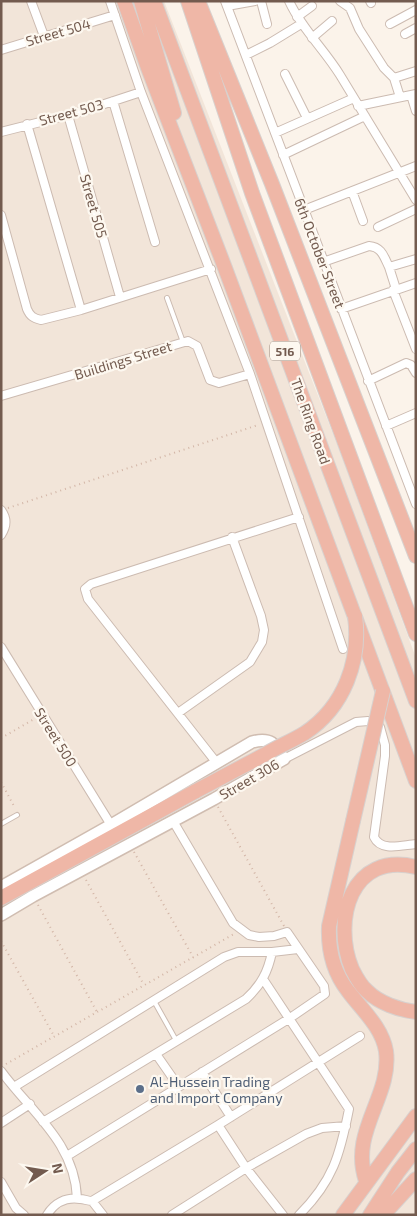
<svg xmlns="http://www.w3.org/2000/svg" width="417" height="1216" viewBox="0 0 417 1216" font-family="'Exo 2',sans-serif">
<rect width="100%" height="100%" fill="#fbf3ea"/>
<path fill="#f2e5d9" d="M 1,1 L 164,1 L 342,457 L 416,658 L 416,1215 L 1,1215 Z"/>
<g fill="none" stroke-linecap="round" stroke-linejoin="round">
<g stroke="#ccbbb1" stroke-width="6">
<path id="lane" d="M 167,298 L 183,342
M 1,824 L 17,815
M 154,1001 L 177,1042"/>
</g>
<g stroke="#ccbbb1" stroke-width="10">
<path id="street" d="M 31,1 L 44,36
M 110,1 L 141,92 L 250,374 L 343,649
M 225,1 L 416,504
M 261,1 L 267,24
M 289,1 C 302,29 324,49 340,75 L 416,200
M 340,1 L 350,8 L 359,29 L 384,68 L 394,78 L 400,97
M 370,1 L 371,3
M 227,6 L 255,1
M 297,17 L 312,6
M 390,24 L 416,10
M 405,34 L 416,28
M 312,38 L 332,21
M 1,50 L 115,15
M 246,55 L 270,43 L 301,24
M 285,74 L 307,118
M 394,78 L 416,71
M 411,95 L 416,111
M 113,101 L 155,242
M 358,106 L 416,94
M 68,115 L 120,297
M 27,124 L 81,310
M 1,132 L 80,112 L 141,92
M 275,133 L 354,98
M 283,155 L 365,116
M 352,191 L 363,221
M 304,210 L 416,166
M 1,215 L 27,309 C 30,316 33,318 41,320 L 81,310 L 211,269
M 378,227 L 416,209
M 323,262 L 369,246 C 382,247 384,257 389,267 L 416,259
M 389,267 L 396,289
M 393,290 L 416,349
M 341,309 L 416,283
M 368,381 L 406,363 L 411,365 L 416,373
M 1,396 L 188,341 L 197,346 L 210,380 L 219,383 L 250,374
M 386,426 L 416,413
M 1,510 C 7,518 7,526 1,535
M 1,647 L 111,825
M 178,713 L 250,662 L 262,642 L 264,630 L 261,616 L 232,537
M 284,759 L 356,722 L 368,721 L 380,727 L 385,745 L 385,756 L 374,837 C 381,852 402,845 416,844
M 216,762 L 88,599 L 85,589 L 91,584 L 299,517
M 263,979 L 349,1109 C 340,1155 333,1181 299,1215
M 156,1054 L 179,1087
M 1,1071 C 31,1112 75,1143 77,1198
M 202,1072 L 231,1117
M 14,1087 L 224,957 L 238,952 L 272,952 L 298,949
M 43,1122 L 246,999 C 261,985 268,972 272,952
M 1,1123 L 30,1104
M 218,1125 L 246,1168 L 283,1215
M 67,1156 L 290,1018 L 325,994 L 324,986 L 287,932 L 274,936 L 259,937 L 249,935 L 233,923 L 173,821
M 1,1182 L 16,1208 L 24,1215
M 92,1201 L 218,1125 L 360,1036
M 47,1215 C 54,1203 66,1197 80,1199 C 84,1199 88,1201 92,1201 L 103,1215
M 172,1215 L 246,1168 L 306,1134 L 322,1128 L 346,1126"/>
</g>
<g stroke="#d0bdb1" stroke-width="14">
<path id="secondary" d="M 1,887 L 111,825 L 252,742 C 271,737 275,744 284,759 L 214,799 L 33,896 L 1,915"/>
</g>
<g stroke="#d8d1ce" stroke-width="16">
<path id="highway" d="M 124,1 L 148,68 L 225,268 L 416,781
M 141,1 L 174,113
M 154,1 L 416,701
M 188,1 L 252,193 L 416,634
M 198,1 L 272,184 L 416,556
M 353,821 L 329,926 C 328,949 333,972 348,991 C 362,1010 382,1027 386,1051 C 392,1097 349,1131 366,1181
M 416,867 C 351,851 332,920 352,969 C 356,977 361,986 367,991 C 379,1003 399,1010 416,1012
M 1,898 L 196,791
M 343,1215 L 416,1116
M 370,1215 L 398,1172 L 416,1149
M 383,1215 L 416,1179"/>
</g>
<path stroke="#d3b6a7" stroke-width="2" stroke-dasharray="1 4" stroke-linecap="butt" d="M 8,508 L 258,425
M 1,738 L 36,718
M 1,782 L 15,808
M 218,807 L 284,926
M 134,852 L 193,957
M 86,880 L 144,985
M 38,905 L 97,1012
M 1,941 L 54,1036
M 6,1064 L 234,934"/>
<use href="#lane" stroke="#fff" stroke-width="4"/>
<use href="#street" stroke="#fff" stroke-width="8"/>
<use href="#secondary" stroke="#fff" stroke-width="11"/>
<use href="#highway" stroke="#efb7a7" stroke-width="14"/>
<g stroke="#d8d1ce" stroke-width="16" stroke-linecap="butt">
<path id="highway-bridge" d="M 196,791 C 219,779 241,767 264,755 C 277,747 292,741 305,733 C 344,707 361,661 355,616
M 353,821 L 383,691"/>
</g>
<use href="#highway-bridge" stroke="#efb7a7" stroke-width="14"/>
</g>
<circle fill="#5c6f8a" stroke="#fdf8f0" stroke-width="2" cx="140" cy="1089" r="5"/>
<g text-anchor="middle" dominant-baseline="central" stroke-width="4.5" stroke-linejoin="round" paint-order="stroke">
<rect fill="#fdf8f0" stroke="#9c8a7f" stroke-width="1" x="270" y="341.5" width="30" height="19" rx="4"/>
<g font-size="12" font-weight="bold" fill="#735b4f">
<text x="285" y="351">516</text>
</g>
<g font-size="14" fill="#735b4f" stroke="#fdf8f0">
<text transform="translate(58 32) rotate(-16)">Street 504</text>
<text transform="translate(71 112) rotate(-15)">Street 503</text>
<text transform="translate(94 206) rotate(74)">Street 505</text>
<text transform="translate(320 253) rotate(69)">6th October Street</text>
<text transform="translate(123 360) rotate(-17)">Buildings Street</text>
<text transform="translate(311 421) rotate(70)">The Ring Road</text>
<text transform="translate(56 737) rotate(58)">Street 500</text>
<text transform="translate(249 779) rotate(-30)">Street 306</text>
</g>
<g font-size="14" fill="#4e5e75" stroke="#fdf8f0" text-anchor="start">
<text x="150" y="1081">Al-Hussein Trading<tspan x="150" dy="16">and Import Company</tspan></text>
</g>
</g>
<rect width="417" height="1216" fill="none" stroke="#735b4f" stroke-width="5"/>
<g transform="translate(45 1171) rotate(78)" stroke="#fdf8f0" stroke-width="4" paint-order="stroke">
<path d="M0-4L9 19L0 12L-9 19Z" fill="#735b4f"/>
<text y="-8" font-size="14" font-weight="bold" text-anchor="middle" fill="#735b4f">N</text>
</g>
</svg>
